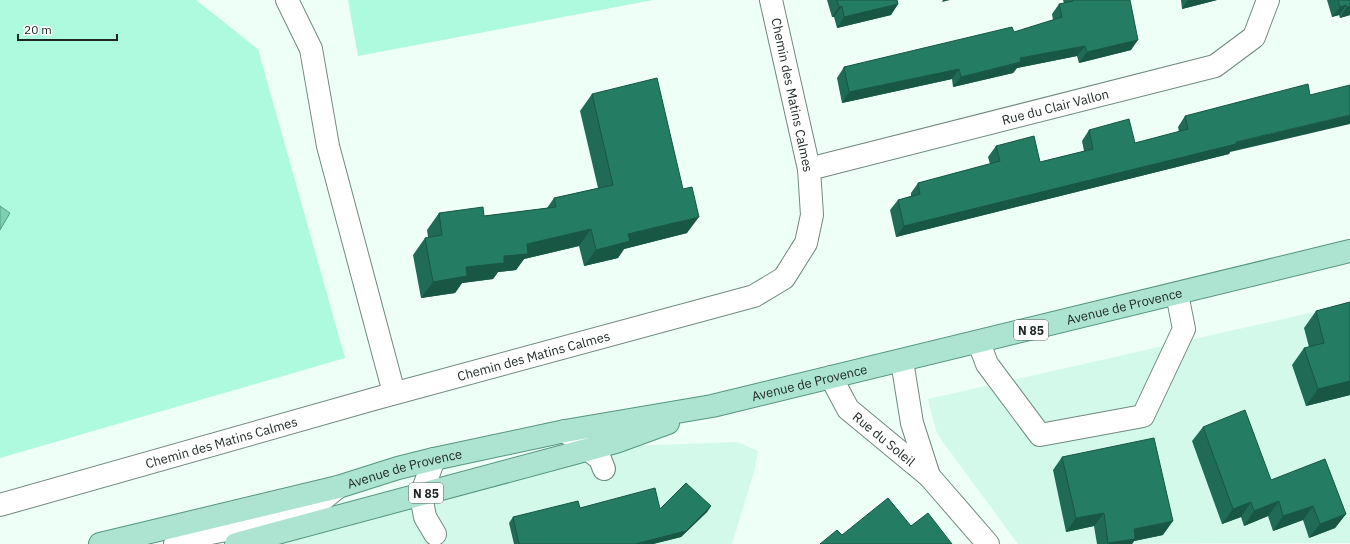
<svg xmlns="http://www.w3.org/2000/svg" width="1350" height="544" viewBox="0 0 1350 544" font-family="'IBM Plex Sans',sans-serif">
<rect width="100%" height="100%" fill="#eefff8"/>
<path fill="#d2f9ea" d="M 1350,304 L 1350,543 L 1018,544 L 937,434 L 928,399 Z
M 737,442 L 758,451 L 754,472 L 732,544 L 256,544 L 630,446 Z"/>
<path fill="#aefade" d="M 0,0 L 196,0 L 258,49 L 345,358 L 0,458 Z
M 348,0 L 653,0 L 358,56 Z"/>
<path fill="#7bcfb2" stroke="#5e9d87" d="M 0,206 L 10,213 L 0,230 Z"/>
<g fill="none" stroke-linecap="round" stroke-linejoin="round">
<g stroke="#708a80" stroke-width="24">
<g id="minor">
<path d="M 287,0 L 311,49 L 328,146 L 394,393"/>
<path id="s1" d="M 809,169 L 1215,66 L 1254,37 L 1268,0"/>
<path d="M 979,343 L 987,364 L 1040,435 L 1143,416 L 1184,329 L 1177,294"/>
<path d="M 902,361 L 912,423 L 929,476"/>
<path id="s2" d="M 831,377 L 848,409 L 929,476 L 988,544"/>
<path d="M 565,431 L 600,459 L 604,469"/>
<path d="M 434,459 L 421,495 L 425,517 L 435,534"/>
<path id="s3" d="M 0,505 L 374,399 L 754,296 L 784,278 L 806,243 L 812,215 L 809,169 L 771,0"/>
<path d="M 175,544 L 180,539 L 221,531 L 311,509 L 338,487"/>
</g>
</g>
<g stroke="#569680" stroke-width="24">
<g id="major">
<path id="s4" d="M 100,544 L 338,487 L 398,468 L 434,459 L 565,431 L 712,406 L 1350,251"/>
<path d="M 236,544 L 616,442 L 668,423"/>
</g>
</g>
<use href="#minor" stroke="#fff" stroke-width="22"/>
<use href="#major" stroke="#ace3d1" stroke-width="22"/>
</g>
<path fill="#1f6b55" d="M 827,0 L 897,0 L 898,4 L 891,15 L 837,28 L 834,17 L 832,17 Z
M 1063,0 L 1130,0 L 1131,50 L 1079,63 L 1077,56 L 1017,68 L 1013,73 L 953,87 L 952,79 L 842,103 L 837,78 L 844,67 L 1014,32 L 1053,20 L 1052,14 L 1059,4 L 1064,3 Z
M 1181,0 L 1217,0 L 1182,9 Z
M 1327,0 L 1350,0 L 1350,15 L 1340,18 L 1339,15 L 1332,17 Z
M 592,94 L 687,233 L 624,249 L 618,258 L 584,266 L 579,246 L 524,259 L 516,270 L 498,272 L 493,279 L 462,283 L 455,293 L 421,298 L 413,255 L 425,238 L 428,237 L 427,230 L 439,213 L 484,216 L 547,208 L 554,198 L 598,188 L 580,111 Z
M 1185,116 L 1230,152 L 1229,154 L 896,237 L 890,210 L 898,200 L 911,196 L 911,193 L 918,183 L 990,164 L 988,157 L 996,146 L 1040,162 L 1084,151 L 1082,141 L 1089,130 L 1135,143 L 1179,132 L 1178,127 Z
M 1350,302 L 1350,395 L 1306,406 L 1292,365 L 1304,348 L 1309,347 L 1304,328 L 1316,311 Z
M 1203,427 L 1271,480 L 1346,514 L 1335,528 L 1309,538 L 1303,520 L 1273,531 L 1268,516 L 1244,526 L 1241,517 L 1222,524 L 1192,441 Z
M 1062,457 L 1163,535 L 1134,541 L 1132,544 L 1097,544 L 1094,526 L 1066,532 L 1053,470 Z
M 711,506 L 707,512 L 681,537 L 653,544 L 514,544 L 509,523 L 513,517 L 580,508 L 660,509 Z"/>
<path fill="#195745" d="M 943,0 L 950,0 L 942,2 Z
M 1188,0 L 1217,0 L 1182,9 Z
M 898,4 L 891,15 L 837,28 L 844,17 Z
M 1346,5 L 1339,15 L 1332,17 L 1340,7 Z
M 842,6 L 834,17 L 832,17 L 839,7 Z
M 1350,6 L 1350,15 L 1340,18 L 1347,7 Z
M 1138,40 L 1131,50 L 1079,63 L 1087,52 Z
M 1085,46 L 1077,56 L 1017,68 L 1013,73 L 953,87 L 961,77 L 1020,58 Z
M 959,69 L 952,79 L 842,103 L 849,92 Z
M 1350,115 L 1350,124 L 1230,152 L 1229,154 L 896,237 L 904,226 L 1236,142 Z
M 699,217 L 687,233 L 624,249 L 618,258 L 584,266 L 596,250 L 628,234 Z
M 591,229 L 579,246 L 524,259 L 516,270 L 498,272 L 493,279 L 462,283 L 455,293 L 421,298 L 433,282 L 466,267 L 504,256 L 527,244 Z
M 1350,381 L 1350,395 L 1306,406 L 1318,389 Z
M 1279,501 L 1268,516 L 1244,526 L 1254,511 Z
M 1251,502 L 1241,517 L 1222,524 L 1233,509 Z
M 711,506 L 707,512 L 681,537 L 653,544 L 635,544 Z
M 1313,506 L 1303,520 L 1273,531 L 1283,516 Z
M 1104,513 L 1094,526 L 1066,532 L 1076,518 Z
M 1346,514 L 1335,528 L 1309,538 L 1320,524 Z
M 1173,521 L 1163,535 L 1134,541 L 1132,544 L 1108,544 L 1134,529 Z"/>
<path fill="#247c63" stroke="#195745" d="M 837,0 L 897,0 L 898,4 L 844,17 L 842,6 L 839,7 Z
M 1073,0 L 1130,0 L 1138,40 L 1087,52 L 1085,46 L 1020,58 L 1021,62 L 961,77 L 959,69 L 849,92 L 844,67 L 1012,27 L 1014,32 L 1062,17 L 1059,4 L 1073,1 Z
M 1338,0 L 1350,0 L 1350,6 L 1347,7 L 1346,5 L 1340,7 Z
M 657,78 L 683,189 L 692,187 L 699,217 L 628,234 L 630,241 L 596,250 L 591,229 L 527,244 L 528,254 L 504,256 L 504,263 L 466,267 L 467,276 L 433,282 L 425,238 L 442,235 L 439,213 L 483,207 L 484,216 L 556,207 L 554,198 L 613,185 L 592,94 Z
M 1308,84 L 1310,95 L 1350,85 L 1350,115 L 1236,142 L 1236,144 L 904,226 L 898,200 L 920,194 L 918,183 L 1000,161 L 996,146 L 1034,136 L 1040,162 L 1093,149 L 1089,130 L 1129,119 L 1135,143 L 1188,129 L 1185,116 Z
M 1350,302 L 1350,381 L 1318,389 L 1304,348 L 1324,343 L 1316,311 Z
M 1245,410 L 1271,480 L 1325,459 L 1346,514 L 1320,524 L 1313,506 L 1283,516 L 1279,501 L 1254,511 L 1251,502 L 1233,509 L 1203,427 Z
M 1154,438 L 1173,521 L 1134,529 L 1135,539 L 1108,543 L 1104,513 L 1076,518 L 1062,457 Z
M 686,483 L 711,506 L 686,531 L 635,544 L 519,544 L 513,517 L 578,501 L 580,508 L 655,488 L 660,509 Z
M 888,498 L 911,526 L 928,513 L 952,544 L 820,544 L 837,530 L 842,535 Z"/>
<g text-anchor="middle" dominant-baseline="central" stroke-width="4" stroke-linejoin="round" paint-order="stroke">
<g fill="#fff" stroke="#606865" stroke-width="1">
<rect x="1014" y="320" width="34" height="20" rx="3"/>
<rect x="409" y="483" width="34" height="20" rx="3"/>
</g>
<g font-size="12" font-weight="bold" fill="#1c2723">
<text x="1031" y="330">N 85</text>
<text x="426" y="493">N 85</text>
</g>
<g font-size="13" fill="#1c2723" stroke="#fff">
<text transform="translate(792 95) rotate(78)">Chemin des Matins Calmes</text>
<text stroke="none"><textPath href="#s1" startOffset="254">Rue du Clair Vallon</textPath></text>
<text stroke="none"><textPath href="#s4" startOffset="1052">Avenue de Provence</textPath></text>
<text stroke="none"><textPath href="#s3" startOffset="554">Chemin des Matins Calmes</textPath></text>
<text stroke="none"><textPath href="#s4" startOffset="728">Avenue de Provence</textPath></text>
<text stroke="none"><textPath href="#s2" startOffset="83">Rue du Soleil</textPath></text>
<text stroke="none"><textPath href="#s3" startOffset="230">Chemin des Matins Calmes</textPath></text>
<text stroke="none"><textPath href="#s4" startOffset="314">Avenue de Provence</textPath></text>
</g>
</g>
<path d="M18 34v6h99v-6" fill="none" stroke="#1c2723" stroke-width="2"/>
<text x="24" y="34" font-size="12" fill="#1c2723" stroke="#ffffff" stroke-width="3" paint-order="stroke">20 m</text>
</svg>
